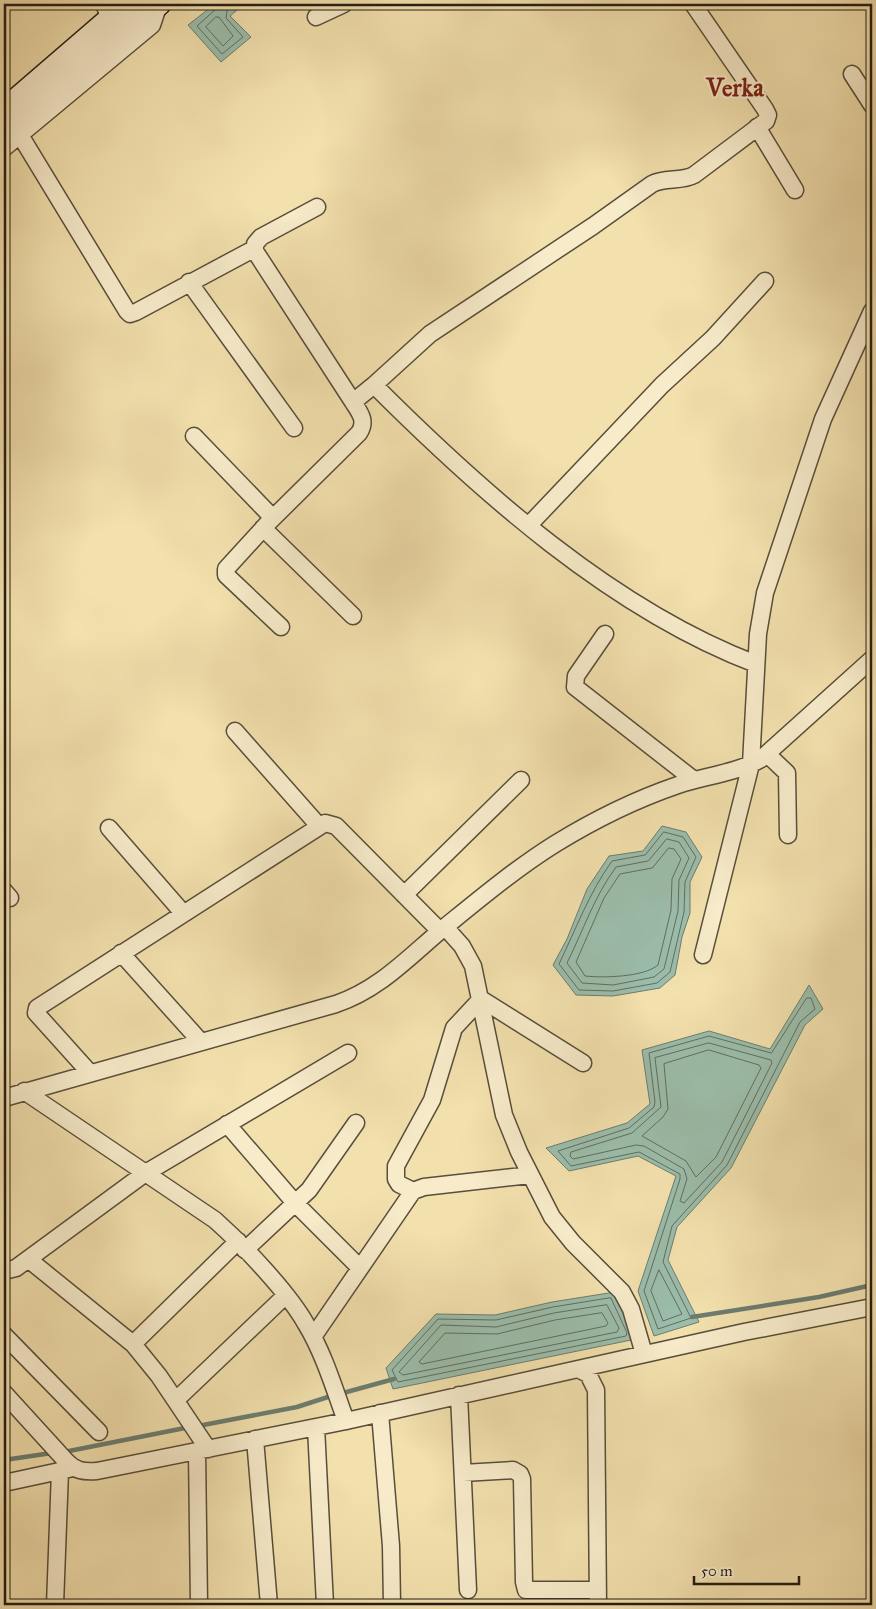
<svg xmlns="http://www.w3.org/2000/svg" width="876" height="1609" viewBox="0 0 876 1609" font-family="'IM FELL Great Primer',serif">
<rect width="100%" height="100%" fill="#f2e0ad"/>
<filter id="stains"><feTurbulence type="fractalNoise" baseFrequency=".004" numOctaves="4"/><feColorMatrix values="0 0 0 0 .2 0 0 0 0 .09 0 0 0 0 .02 0 0 0 .5 -.17"/></filter>
<radialGradient id="worn" r=".72"><stop offset=".6" stop-color="#630" stop-opacity="0"/><stop offset="1" stop-color="#630" stop-opacity=".3"/></radialGradient>
<path fill="#9bbdab" stroke="#6c7d6f" d="M 215,4 L 231,4 L 237,10 L 230,16 L 251,37 L 221,62 L 188,25 Z
M 662,826 L 686,832 L 702,857 L 690,882 L 690,913 L 682,937 L 675,975 L 660,988 L 613,996 L 576,995 L 553,965 L 567,939 L 587,889 L 609,856 L 643,851 Z
M 809,985 L 823,1009 L 805,1025 L 731,1168 L 677,1227 L 668,1260 L 699,1322 L 654,1336 L 638,1291 L 676,1176 L 638,1156 L 569,1171 L 546,1148 L 627,1123 L 650,1104 L 642,1050 L 709,1031 L 770,1049 Z
M 615,1292 L 636,1339 L 393,1389 L 386,1368 L 436,1314 L 495,1315 L 552,1302 Z"/>
<g fill="none" stroke-linecap="round" stroke-linejoin="round">
<path stroke="#606e60" stroke-width="1" d="M 217,4 L 216,9 L 197,26 L 222,54 L 243,37 L 226,18 L 228,4
M 216,17 L 219,17 L 233,36 L 223,46 L 206,27 Z
M 664,832 L 683,837 L 696,857 L 685,882 L 684,912 L 670,972 L 657,983 L 613,991 L 579,990 L 559,964 C 576,929 589,893 612,861 L 645,855 Z
M 667,839 L 679,842 L 689,858 L 679,880 L 678,911 L 664,969 L 654,977 L 613,985 L 582,983 L 567,963 C 583,931 594,897 616,867 L 648,861 Z
M 669,848 L 674,849 L 681,859 L 672,879 L 671,910 L 658,965 C 644,977 604,978 585,976 L 576,962 L 604,898 L 620,874 L 652,868 Z
M 807,998 L 811,998 L 815,1009 L 800,1022 L 727,1165 L 672,1226 L 663,1262 L 691,1318 L 658,1329 L 644,1291 L 680,1179 L 680,1174 L 639,1152 L 571,1166 L 558,1151 L 629,1128 L 654,1107 L 655,1102 L 649,1053 L 709,1036 L 771,1053 Z
M 709,1043 L 771,1060 L 772,1063 L 722,1162 L 684,1203 L 680,1201 L 687,1179 L 684,1169 L 644,1146 L 636,1145 L 573,1159 L 570,1156 L 571,1152 L 632,1133 L 661,1107 L 655,1058 Z
M 709,1050 L 759,1065 L 761,1068 L 716,1157 L 696,1177 L 686,1161 L 642,1136 L 663,1117 L 668,1109 L 664,1064 Z
M 659,1270 L 682,1314 L 663,1321 L 651,1291 Z
M 611,1298 L 627,1333 L 626,1336 L 398,1382 L 392,1370 L 438,1319 L 496,1320 L 553,1307 Z
M 607,1305 L 619,1328 L 617,1332 L 403,1375 L 399,1372 L 441,1325 L 496,1327 L 554,1313 Z
M 602,1313 L 608,1323 L 606,1326 L 422,1364 L 419,1362 L 445,1333 L 497,1334 L 555,1320 Z"/>
<path stroke="#6c7d6f" stroke-width="4.5" d="M 692,1317 L 819,1297 L 872,1285
M 343,1393 L 394,1379
M 198,1426 L 297,1407 L 331,1396
M 69,1451 L 190,1427
M 4,1460 L 52,1453"/>
<g stroke="#584e3b" stroke-width="19">
<path id="minor" d="M 104,4 L 110,19
M 316,17 L 344,4
M 852,74 L 872,105
M 757,127 L 795,190
M 20,135 L 127,311 L 130,314 L 136,312 L 248,252 L 255,251 L 353,402 L 374,385 C 481,492 613,610 756,664
M 4,148 L 152,25 L 159,4
M 255,251 L 255,244 L 261,237 L 317,207
M 189,282 L 294,428
M 374,385 L 430,334 L 593,226 L 652,184 C 665,177 681,182 694,175 L 766,121 L 768,115 L 765,109 L 693,4
M 194,436 L 273,518
M 529,525 L 662,385 L 713,338 L 765,281
M 263,528 L 353,616
M 281,627 L 226,575 L 226,569 L 268,523 L 359,433 C 367,421 360,413 353,402
M 605,634 L 576,676 L 575,687 L 694,780
M 235,731 L 319,826
M 767,754 L 787,773 L 788,835
M 109,828 L 183,913
M 4,891 L 10,898
M 404,895 L 521,780
M 445,927 L 462,946 L 473,966 L 504,1115 L 519,1152 L 552,1217 L 573,1243 L 622,1292 L 631,1309 L 644,1354
M 121,953 L 201,1042
M 703,955 L 751,764 L 758,634 L 765,593 L 823,419 L 872,311
M 90,1073 L 36,1013 L 37,1008 L 325,823 L 336,826 L 440,931
M 24,1091 L 215,1220 C 243,1245 288,1292 306,1324 C 324,1354 334,1388 346,1421
M 4,1098 L 336,1004 C 378,990 407,959 440,931 C 477,901 515,869 555,844 C 594,820 634,800 678,785 C 705,776 736,773 761,759 L 872,659
M 227,1124 L 295,1203 L 360,1268
M 413,1191 L 399,1184 L 396,1179 L 396,1166 L 432,1100 L 454,1028 L 481,999 L 583,1063
M 245,1250 L 309,1190 L 356,1123
M 28,1259 L 133,1344 L 159,1376 L 208,1449
M 4,1271 L 16,1268 L 144,1174 L 348,1053
M 4,1335 L 99,1432
M 313,1337 L 413,1191 L 424,1187 L 530,1175
M 133,1344 L 238,1241
M 578,1369 L 744,1332 L 872,1307
M 4,1393 L 66,1461 C 76,1471 83,1472 97,1471 L 346,1421 L 578,1369 L 588,1374 L 596,1390 L 598,1605
M 459,1395 L 468,1590
M 176,1400 L 285,1296
M 380,1413 L 391,1546 L 392,1605
M 316,1427 L 325,1605
M 255,1439 L 269,1605
M 197,1451 L 199,1605
M 463,1473 L 513,1470 L 520,1474 L 522,1479 L 524,1582 L 526,1590 L 598,1590
M 4,1483 L 69,1469
M 55,1605 L 60,1471"/>
</g>
<g stroke="#251e15" stroke-width="25">
<path id="secondary" d="M 4,110 L 127,4
M 4,133 L 159,4"/>
</g>
<use href="#minor" stroke="#f7ebca" stroke-width="16"/>
<use href="#secondary" stroke="#f7ebca" stroke-width="22"/>
</g>
<g text-anchor="middle" dominant-baseline="central" stroke-width="4.5" stroke-linejoin="round" paint-order="stroke">
<g font-size="25" font-weight="bold" fill="#7a1f14" stroke="#f7ebca">
<text x="735" y="87">Verka</text>
</g>
</g>
<rect width="876" height="1609" fill="none" stroke="#f2e0ad" stroke-width="20"/>
<rect x="5" y="5" width="866" height="1599" fill="none" stroke="#251e15" stroke-width="2.5"/>
<rect x="10" y="10" width="856" height="1589" fill="none" stroke="#251e15"/>
<path d="M694 1576v8h105v-8" fill="none" stroke="#251e15" stroke-width="2.5"/>
<text x="701" y="1576" font-size="15" fill="#251e15" stroke="#f7ebca" stroke-width="4" paint-order="stroke">50 m</text>
<rect width="100%" height="100%" filter="url(#stains)"/>
<rect width="100%" height="100%" fill="url(#worn)"/>
</svg>
